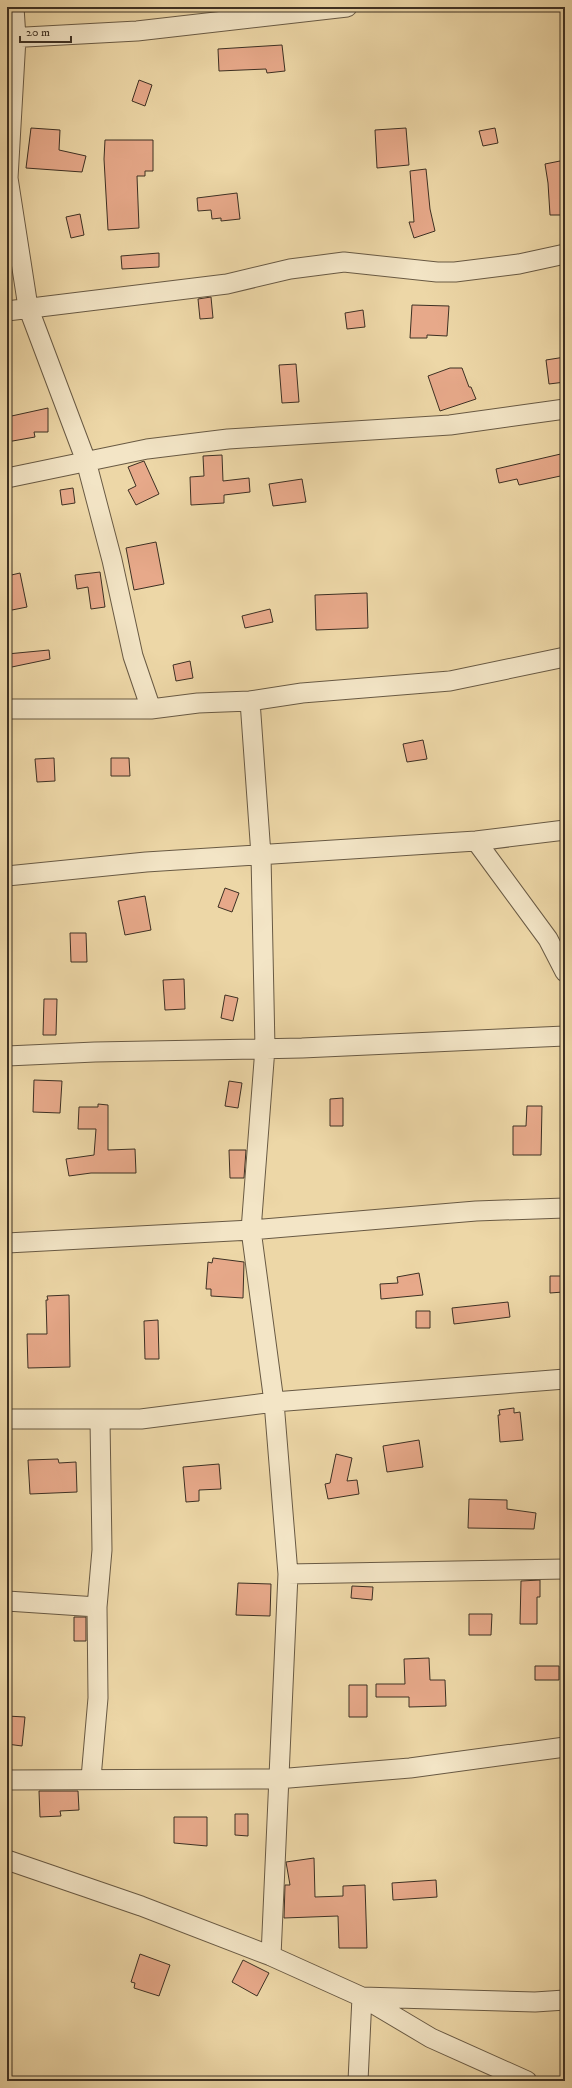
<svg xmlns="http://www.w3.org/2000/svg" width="572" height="2088" viewBox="0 0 572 2088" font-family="'IM FELL DW Pica',serif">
<rect width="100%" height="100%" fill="#edd7a7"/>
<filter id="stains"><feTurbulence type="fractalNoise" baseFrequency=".005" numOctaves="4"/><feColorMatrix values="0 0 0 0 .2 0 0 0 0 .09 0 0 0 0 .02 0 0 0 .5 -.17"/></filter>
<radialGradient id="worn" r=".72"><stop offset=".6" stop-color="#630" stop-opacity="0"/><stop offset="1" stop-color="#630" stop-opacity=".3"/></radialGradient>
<path fill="#e7a98a" stroke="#3d3023" d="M 282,45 L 285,71 L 267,73 L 266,69 L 219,71 L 218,49 Z
M 139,80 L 152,85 L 145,106 L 132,101 Z
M 31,128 L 60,130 L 59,150 L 86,156 L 82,172 L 26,168 Z
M 406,128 L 409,165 L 377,168 L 375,130 Z
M 495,128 L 498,143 L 483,146 L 479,131 Z
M 105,140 L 153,140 L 153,171 L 145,171 L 145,176 L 137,176 L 139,228 L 108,230 L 104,159 Z
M 565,160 L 565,215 L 550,215 L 548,183 L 545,164 Z
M 426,169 L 430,209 L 435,231 L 414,238 L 409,222 L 414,222 L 410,171 Z
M 237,193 L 240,219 L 221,221 L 221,218 L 212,219 L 211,210 L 198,211 L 197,198 Z
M 80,214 L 84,235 L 71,238 L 66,217 Z
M 159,253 L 159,267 L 122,269 L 121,256 Z
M 211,297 L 213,318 L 200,319 L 198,299 Z
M 412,305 L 449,306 L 447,336 L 427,335 L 427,338 L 410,338 Z
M 363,310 L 365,327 L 347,329 L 345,313 Z
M 565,357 L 565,382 L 549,384 L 546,360 Z
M 296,364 L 299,402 L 282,403 L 279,365 Z
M 450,368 L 462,368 L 469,387 L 471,387 L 476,399 L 440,411 L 428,376 Z
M 48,408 L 48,432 L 34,432 L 35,437 L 7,442 L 7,417 Z
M 565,453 L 565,475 L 519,485 L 517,479 L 499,483 L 496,469 Z
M 222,455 L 223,481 L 249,478 L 250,492 L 224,495 L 224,503 L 191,505 L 190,477 L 204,476 L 203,456 Z
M 144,461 L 159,494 L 136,505 L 128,490 L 136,486 L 128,467 Z
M 302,479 L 306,502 L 273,506 L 269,484 Z
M 73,488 L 75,503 L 62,505 L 60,490 Z
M 156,542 L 164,584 L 134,590 L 126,548 Z
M 100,572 L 105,607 L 91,609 L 88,587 L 77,589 L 75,575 Z
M 20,573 L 27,607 L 7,611 L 7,576 Z
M 367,593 L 368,628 L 316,630 L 315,595 Z
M 270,609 L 273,622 L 245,628 L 242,616 Z
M 49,650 L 50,659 L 7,668 L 7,654 Z
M 190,661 L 193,678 L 176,681 L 173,665 Z
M 423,740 L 427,759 L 407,762 L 403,744 Z
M 54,758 L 55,781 L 37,782 L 35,759 Z
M 111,758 L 129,758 L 130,776 L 111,776 Z
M 225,888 L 239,893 L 232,912 L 218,907 Z
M 145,896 L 151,930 L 125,935 L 118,901 Z
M 70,933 L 86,933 L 87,962 L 71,962 Z
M 184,979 L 185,1009 L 165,1010 L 163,980 Z
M 225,995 L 238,998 L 233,1021 L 221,1018 Z
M 44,999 L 57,999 L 56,1035 L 43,1035 Z
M 34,1080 L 62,1081 L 60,1113 L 33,1112 Z
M 229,1081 L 242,1083 L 238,1108 L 225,1106 Z
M 343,1098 L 343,1126 L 330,1126 L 330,1099 Z
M 98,1104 L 108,1105 L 108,1150 L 135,1149 L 136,1173 L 91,1173 L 69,1176 L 66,1159 L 94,1155 L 96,1129 L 78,1129 L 79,1107 L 98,1107 Z
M 527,1106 L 542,1106 L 541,1155 L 513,1155 L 513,1126 L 526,1126 Z
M 229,1150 L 246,1150 L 244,1178 L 230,1178 Z
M 213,1258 L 244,1262 L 243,1298 L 211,1296 L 211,1289 L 206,1289 L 208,1262 L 212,1263 Z
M 419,1273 L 423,1295 L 381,1299 L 380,1284 L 398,1283 L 397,1277 Z
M 550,1276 L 563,1276 L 563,1292 L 550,1293 Z
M 69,1295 L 70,1367 L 28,1368 L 27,1334 L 47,1334 L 46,1300 L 48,1300 L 47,1296 Z
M 508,1302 L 510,1317 L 454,1324 L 452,1308 Z
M 416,1311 L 430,1311 L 430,1328 L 416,1328 Z
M 158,1320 L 159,1359 L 145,1359 L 144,1321 Z
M 514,1408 L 514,1413 L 520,1412 L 523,1440 L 500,1442 L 498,1415 L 500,1415 L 499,1410 Z
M 419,1440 L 423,1467 L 387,1472 L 383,1446 Z
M 336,1454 L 352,1458 L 347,1481 L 357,1480 L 359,1494 L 328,1499 L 325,1484 L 330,1483 Z
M 58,1459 L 59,1463 L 76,1462 L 77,1492 L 30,1494 L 28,1460 Z
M 219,1464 L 221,1489 L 199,1490 L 199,1501 L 186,1502 L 183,1467 Z
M 469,1499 L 507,1500 L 507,1509 L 536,1513 L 534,1529 L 468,1528 Z
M 540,1580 L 540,1597 L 537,1597 L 537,1624 L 520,1624 L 521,1581 Z
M 238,1583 L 271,1584 L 270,1616 L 236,1615 Z
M 352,1586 L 373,1587 L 372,1600 L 351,1598 Z
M 469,1614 L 492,1614 L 491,1635 L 469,1635 Z
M 74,1617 L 86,1617 L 86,1641 L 74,1641 Z
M 429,1658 L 430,1680 L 445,1680 L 446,1706 L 409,1707 L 409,1697 L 376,1697 L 376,1684 L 405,1684 L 404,1659 Z
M 535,1666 L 559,1666 L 559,1680 L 535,1680 Z
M 349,1685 L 367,1685 L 367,1717 L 349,1717 Z
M 7,1716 L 25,1717 L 22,1746 L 7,1744 Z
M 39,1791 L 78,1791 L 79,1810 L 60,1811 L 61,1816 L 40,1817 Z
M 235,1814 L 248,1814 L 248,1836 L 235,1835 Z
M 174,1817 L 207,1817 L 207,1846 L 174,1843 Z
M 314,1858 L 315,1897 L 343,1896 L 343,1886 L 365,1885 L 367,1948 L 339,1948 L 338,1916 L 284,1918 L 285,1885 L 290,1885 L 286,1862 Z
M 436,1880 L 437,1897 L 393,1900 L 392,1883 Z
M 140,1954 L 170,1965 L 159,1996 L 134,1988 L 135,1983 L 131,1982 Z
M 243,1960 L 269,1973 L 257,1996 L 232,1982 Z"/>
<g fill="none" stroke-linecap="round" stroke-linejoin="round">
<g stroke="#695a44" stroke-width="21">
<path id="minor" d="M 7,38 L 137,31 L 347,7
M 7,311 L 227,284 L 290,269 L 344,262 L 437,272 L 455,272 L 519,264 L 565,254
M 7,478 L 147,449 L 228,439 L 450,425 L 565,409
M 250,701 L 261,855 L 265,1048 L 251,1230 L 274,1402 L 288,1574 L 271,1956
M 7,709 L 151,709 L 133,656 L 112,560 L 86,461 L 28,307 L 8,178 L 16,38 L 14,7
M 151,709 L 198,703 L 250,701 L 302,693 L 450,681 L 565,657
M 476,841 L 548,939 L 565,972
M 7,876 L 146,862 L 476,841 L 565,830
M 7,1056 L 95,1052 L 302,1048 L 565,1036
M 7,1243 L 251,1230 L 476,1211 L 565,1208
M 7,1419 L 141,1419 L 274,1402 L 565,1379
M 288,1574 L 565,1569
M 7,1601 L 97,1607
M 91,1778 L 98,1698 L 97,1607 L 102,1550 L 100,1420
M 7,1780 L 277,1779 L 410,1768 L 565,1747
M 7,1860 L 141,1906 L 271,1956 L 362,1997 L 431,2038 L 527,2081
M 358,2081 L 362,1997 L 535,2002 L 565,2000"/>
</g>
<use href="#minor" stroke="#f3e5c6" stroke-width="19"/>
</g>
<rect width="572" height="2088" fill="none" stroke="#edd7a7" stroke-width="24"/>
<rect x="8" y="8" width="556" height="2072" fill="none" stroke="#3d3023" stroke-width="2"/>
<rect x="12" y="12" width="548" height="2064" fill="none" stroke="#3d3023"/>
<path d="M20 36v6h51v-6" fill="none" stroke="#3d3023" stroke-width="2"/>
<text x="26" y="36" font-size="12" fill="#3d3023" stroke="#f3e5c6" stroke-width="3" paint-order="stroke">20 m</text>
<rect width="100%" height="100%" filter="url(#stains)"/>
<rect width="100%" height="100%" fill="url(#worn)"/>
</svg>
